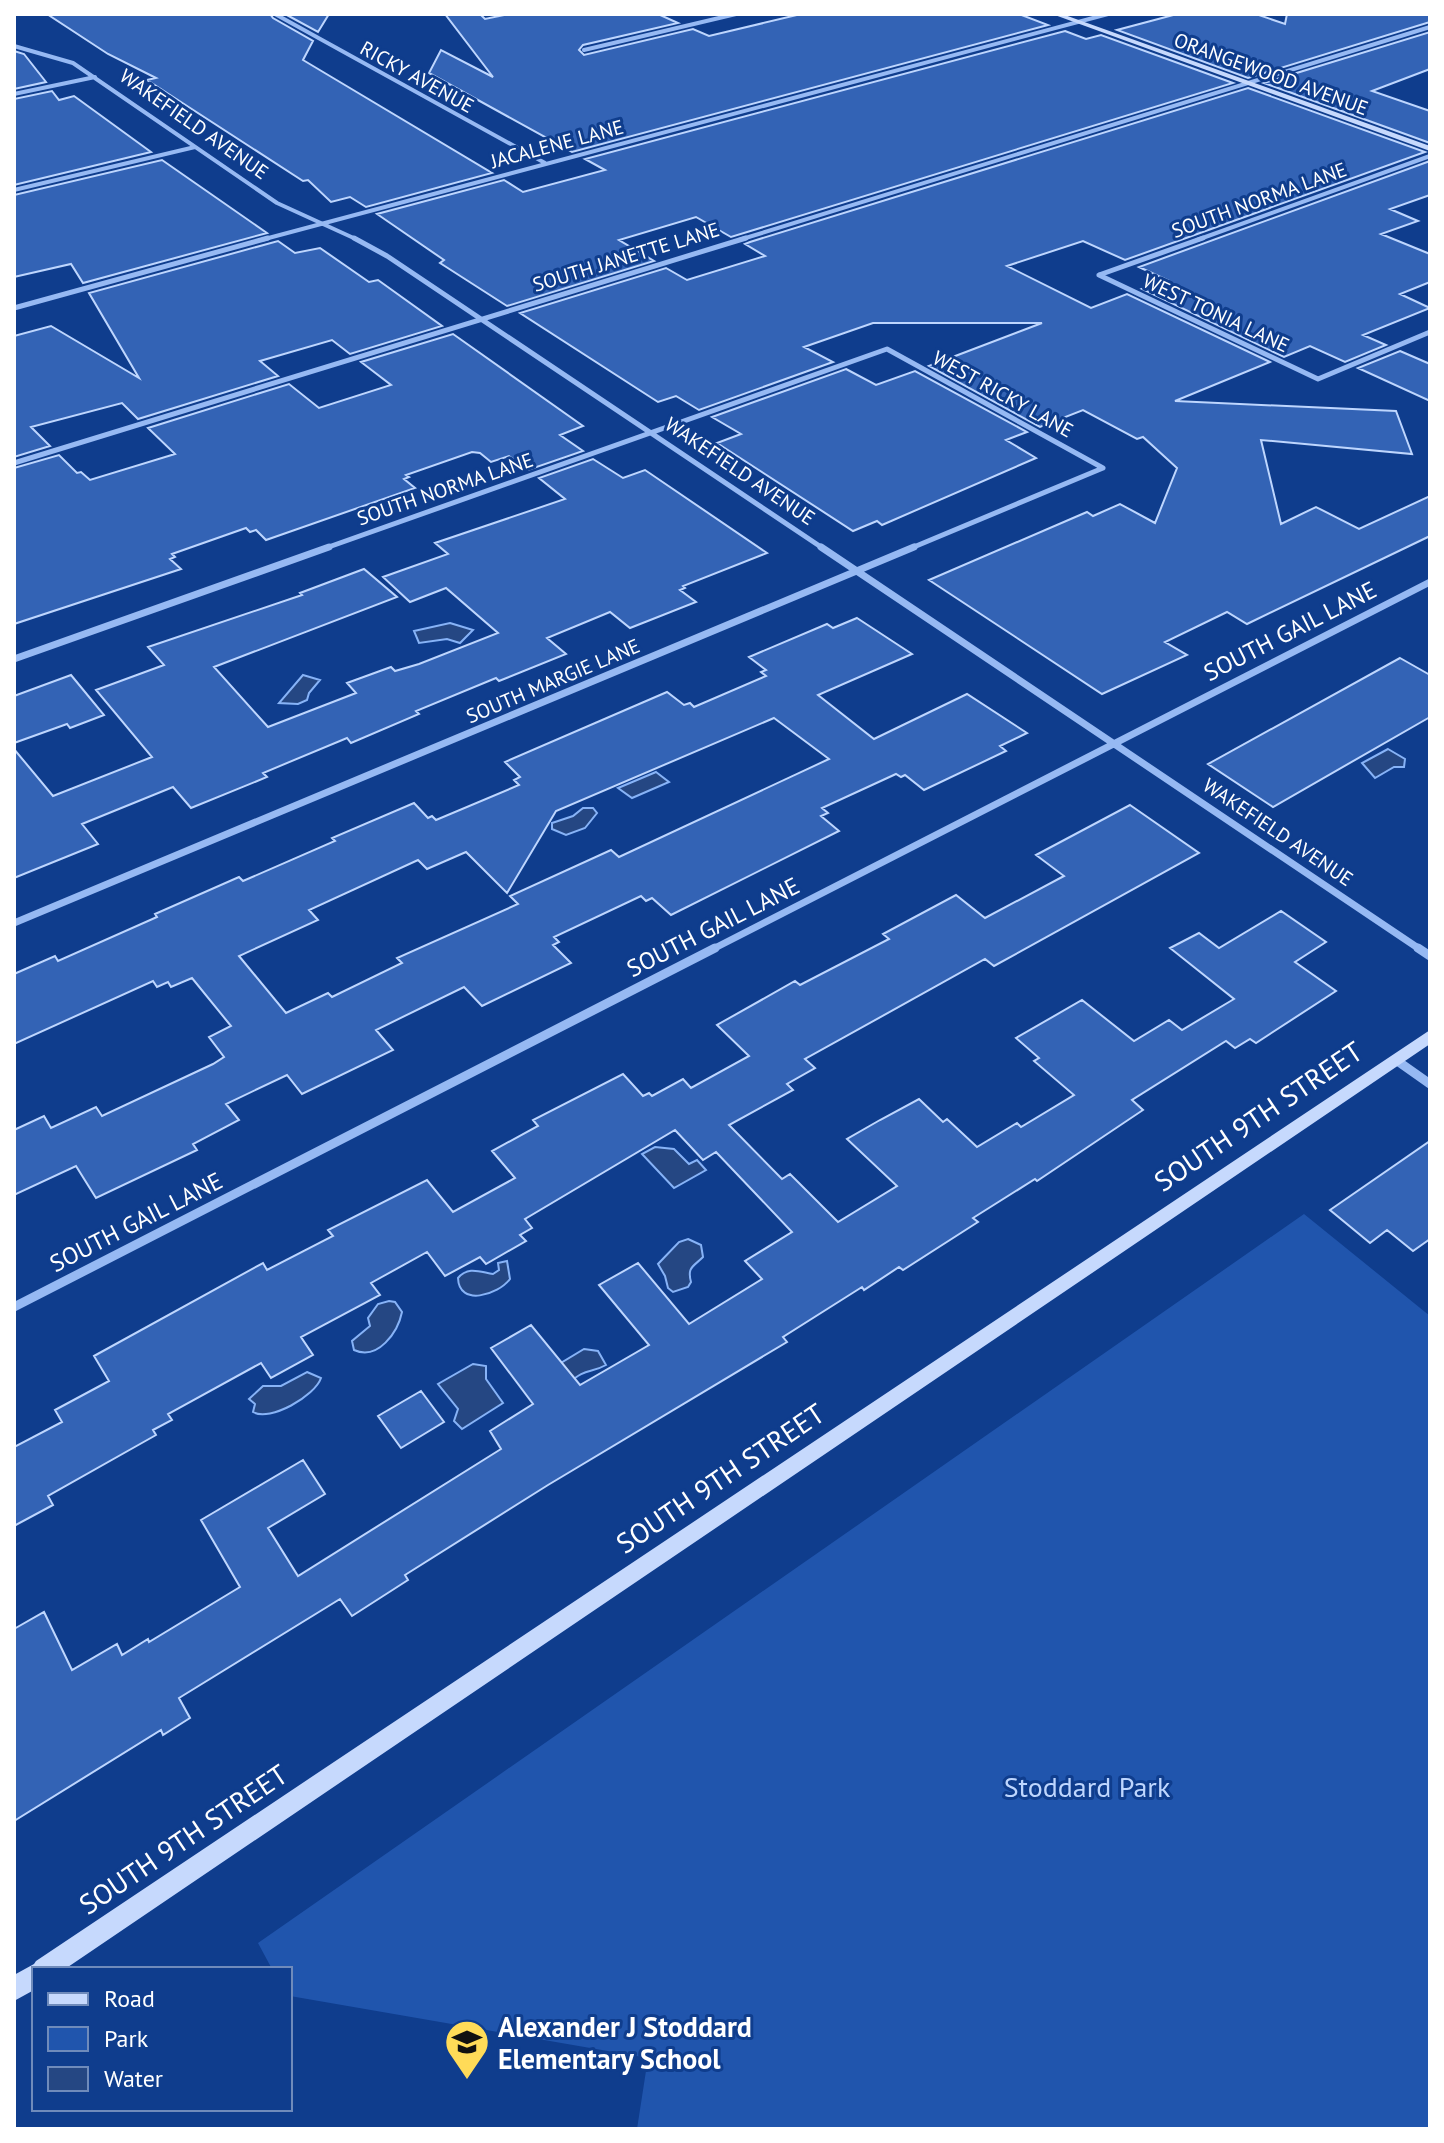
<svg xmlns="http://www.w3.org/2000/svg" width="1444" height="2143" viewBox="0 0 1444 2143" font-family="'PT Sans',sans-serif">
<rect width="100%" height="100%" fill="#0f3d8d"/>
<path fill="#2055ad" d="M 1304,1214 L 1430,1316 L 1430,2129 L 637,2129 L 648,2058 L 290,1996 L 290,1969 L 272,1969 L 258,1943 Z"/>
<path fill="#254783" stroke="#87b3f7" stroke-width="2" d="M 450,623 L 473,630 L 460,643 L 447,639 L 419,643 L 414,631 Z
M 303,675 L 320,680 L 309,693 L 307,700 L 298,704 L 279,703 Z
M 1388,749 L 1405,759 L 1404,767 L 1394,767 L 1375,778 L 1362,763 Z
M 656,772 L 669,782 L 632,798 L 618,788 Z
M 583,808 L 593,808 L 597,813 L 585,828 L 566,835 L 552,829 L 552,823 L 573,816 Z
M 655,1147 L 674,1149 L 689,1164 L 697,1160 L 706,1170 L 674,1188 L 642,1154 Z
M 688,1239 L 701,1245 L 703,1257 C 693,1267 687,1267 691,1282 L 688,1287 L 673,1292 L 668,1288 L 665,1276 L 658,1264 L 679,1242 Z
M 507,1261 L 510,1279 C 498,1295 459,1307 458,1278 C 468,1266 480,1272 493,1274 L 499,1270 L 498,1263 Z
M 389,1301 L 395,1302 L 402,1312 C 398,1332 378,1361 354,1350 L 352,1341 L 370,1326 L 368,1318 L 378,1304 Z
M 584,1349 L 598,1351 L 606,1365 C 590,1374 586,1367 567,1385 L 551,1369 Z
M 473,1364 L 486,1366 L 486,1379 L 503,1403 L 462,1429 L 454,1421 L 458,1409 L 438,1384 Z
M 307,1372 L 321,1378 C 315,1396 270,1422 253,1412 L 255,1404 L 249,1399 L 263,1386 L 281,1386 Z"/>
<path fill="#3363b5" stroke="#bed6fe" stroke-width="2" fill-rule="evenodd" d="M 47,14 L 270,14 L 273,18 L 313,41 L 303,60 L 492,173 L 366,207 L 350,197 L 331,202 L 308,180 L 303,181 L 147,80 L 156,78 L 108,54 Z
M 285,14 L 329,14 L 318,32 Z
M 445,14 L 480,14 L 485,19 L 509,14 L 658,14 L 678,23 L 583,45 L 579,50 L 584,55 L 693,29 L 709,36 L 801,14 L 1019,14 L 1048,25 L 572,152 L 429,73 L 441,50 L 493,77 Z
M 1177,14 L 1256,14 L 1285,24 L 1287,14 L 1430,14 L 1430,22 L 1248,78 L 1117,30 Z
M 1065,31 L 1086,39 L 1101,35 L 1233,83 L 731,237 L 696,217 L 619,240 L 654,261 L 507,306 L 440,263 L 444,260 L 377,214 L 504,180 L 523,192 L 605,170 L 585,159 Z
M 1430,32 L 1430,69 L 1372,91 L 1430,111 L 1430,143 L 1264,83 Z
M 14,51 L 24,54 L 46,82 L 14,89 Z
M 1248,88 L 1425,152 L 1125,260 L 1083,241 L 1007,266 L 1091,308 L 1127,294 L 1270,362 L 1175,401 L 1396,411 L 1412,454 L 1261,440 L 1281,524 L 1316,507 L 1359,529 L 1430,496 L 1430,536 L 1247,624 L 1227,612 L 1165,642 L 1187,655 L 1102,694 L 929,580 L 1087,512 L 1093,516 L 1120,504 L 1155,523 L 1177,468 L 1143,437 L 1137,439 L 1083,410 L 1040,427 L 929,366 L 1042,323 L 873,323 L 804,347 L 833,362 L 699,410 L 676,396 L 658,402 L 520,313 L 666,268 L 687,280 L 765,256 L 745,244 L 750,242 Z
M 52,91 L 59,100 L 74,96 L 151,152 L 14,185 L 14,99 Z
M 162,160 L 267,233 L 83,283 L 71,264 L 14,277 L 14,195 Z
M 1430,161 L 1430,195 L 1390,209 L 1418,221 L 1381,234 L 1430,254 L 1430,282 L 1400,294 L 1430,308 L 1363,335 L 1386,345 L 1345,362 L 1310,346 L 1284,357 L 1142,289 L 1167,280 L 1139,267 Z
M 278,241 L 295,253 L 320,248 L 369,282 L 378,280 L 442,326 L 350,354 L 332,340 L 260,361 L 278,376 L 138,419 L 122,403 L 31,427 L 50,446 L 14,457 L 14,336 L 51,326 L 139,378 L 89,293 Z
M 453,334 L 583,426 L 560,435 L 583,451 L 528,470 L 509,456 L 491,462 L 480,453 L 472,452 L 406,475 L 409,477 L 404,479 L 415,488 L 266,540 L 256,530 L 250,532 L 246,528 L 172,554 L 175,557 L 170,559 L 181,569 L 14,624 L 14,468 L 59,455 L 77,473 L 81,472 L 90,480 L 175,454 L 148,428 L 289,384 L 319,408 L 391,385 L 361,362 Z
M 1400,351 L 1430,364 L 1430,401 L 1358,368 Z
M 846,369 L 876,385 L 915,371 L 1027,432 L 1006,440 L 1036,458 L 882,525 L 877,521 L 853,531 L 717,443 L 741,434 L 712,417 Z
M 593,459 L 623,478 L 645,470 L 767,553 L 683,586 L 685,588 L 680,590 L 696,602 L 630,628 L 610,612 L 547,638 L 566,654 L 499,681 L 496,678 L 416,711 L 419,714 L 351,743 L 347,738 L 263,773 L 267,777 L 191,808 L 173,787 L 82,824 L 98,844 L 14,878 L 14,749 L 53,796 L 152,757 L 96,690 L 164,665 L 148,647 L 302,595 L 300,593 L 364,569 L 397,597 L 214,667 L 268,727 L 356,693 L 347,683 L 391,667 L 395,671 L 419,664 L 498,633 L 446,588 L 410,602 L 383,577 L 448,554 L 435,543 L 565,499 L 539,478 Z
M 857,618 L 912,654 L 818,695 L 874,739 L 967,694 L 1027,733 L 1000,746 L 1006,751 L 924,790 L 905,775 L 901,777 L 896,774 L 822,808 L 828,813 L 821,816 L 839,831 L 671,915 L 652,898 L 646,901 L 641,896 L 554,937 L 559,942 L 553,945 L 571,963 L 482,1006 L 464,987 L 376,1030 L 393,1050 L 302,1094 L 287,1075 L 226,1104 L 239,1120 L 193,1144 L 197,1150 L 96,1198 L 76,1166 L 14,1195 L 14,1130 L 44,1116 L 51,1128 L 96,1107 L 102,1116 L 213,1064 L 224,1057 L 209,1037 L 231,1026 L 192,978 L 171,987 L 168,982 L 157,987 L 153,981 L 14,1044 L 14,974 L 55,956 L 58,961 L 157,917 L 155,914 L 239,877 L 243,881 L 335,841 L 332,838 L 414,803 L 428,818 L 432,816 L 436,820 L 519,785 L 514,780 L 520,777 L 505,762 L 667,692 L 684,705 L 690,703 L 694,707 L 766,676 L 761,672 L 766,670 L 749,657 L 827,624 L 833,628 ZM 774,718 L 829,759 L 619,857 L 611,850 L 510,896 L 518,904 L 397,958 L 402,963 L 332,997 L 328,993 L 286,1013 L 239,956 L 318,920 L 309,910 L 418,860 L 427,869 L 466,852 L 507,893 L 556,811 Z
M 1400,658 L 1430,675 L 1430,717 L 1273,807 L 1208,764 Z
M 71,675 L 104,715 L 70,728 L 67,724 L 14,743 L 14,696 Z
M 1130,805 L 1199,853 L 994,966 L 985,959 L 805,1059 L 815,1068 L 787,1084 L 793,1090 L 729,1125 L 782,1179 L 790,1174 L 838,1222 L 897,1186 L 847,1139 L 880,1120 L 919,1099 L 943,1122 L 947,1119 L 977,1147 L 1017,1123 L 1021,1127 L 1074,1095 L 1034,1061 L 1039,1058 L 1016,1038 L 1082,1000 L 1134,1041 L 1169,1020 L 1182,1030 L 1234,999 L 1170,948 L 1199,933 L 1219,948 L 1281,911 L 1326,942 L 1295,962 L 1336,991 L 1256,1043 L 1250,1039 L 1235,1048 L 1226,1041 L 1132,1100 L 1143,1110 L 1037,1181 L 1035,1179 L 973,1218 L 978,1222 L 903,1270 L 899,1267 L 864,1290 L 862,1287 L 783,1337 L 787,1342 L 548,1485 L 405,1575 L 408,1580 L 352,1616 L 340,1599 L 179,1698 L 190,1718 L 163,1735 L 161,1730 L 14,1821 L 14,1629 L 44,1612 L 72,1670 L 117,1644 L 122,1655 L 148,1639 L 149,1642 L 240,1587 L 201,1520 L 303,1460 L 325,1494 L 268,1528 L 298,1576 L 501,1449 L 490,1431 L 533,1404 L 491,1348 L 531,1325 L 580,1385 L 649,1345 L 599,1285 L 638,1263 L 689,1324 L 762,1279 L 745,1261 L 792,1232 L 716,1152 L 703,1160 L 675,1130 L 525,1219 L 532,1228 L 520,1235 L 526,1241 L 486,1264 L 480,1257 L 445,1276 L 427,1252 L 371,1283 L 380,1295 L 301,1337 L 313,1355 L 271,1378 L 261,1363 L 168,1414 L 172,1420 L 153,1430 L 156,1435 L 48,1496 L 53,1505 L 14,1526 L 14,1447 L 62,1422 L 55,1410 L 109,1381 L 94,1356 L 263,1263 L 267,1270 L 333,1236 L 328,1230 L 427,1180 L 453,1212 L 515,1178 L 492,1151 L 538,1126 L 533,1120 L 623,1074 L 643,1096 L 649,1093 L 652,1096 L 683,1079 L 691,1088 L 749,1056 L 717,1025 L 795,981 L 800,985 L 889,939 L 883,934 L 956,895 L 985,918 L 1064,876 L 1036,855 Z
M 1430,1141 L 1430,1239 L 1413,1251 L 1387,1230 L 1370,1243 L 1330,1210 Z
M 421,1391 L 444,1422 L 401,1448 L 378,1416 Z"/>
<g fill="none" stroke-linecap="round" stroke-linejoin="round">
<path stroke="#96b9f3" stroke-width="4" d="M 275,14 L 545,163
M 14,46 L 73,63 L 277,203 L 358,240
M 584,50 L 736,14
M 14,94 L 95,77
M 14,190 L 195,147
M 261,240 L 1108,14
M 739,240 L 1430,27
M 1197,240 L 1430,156"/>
<path stroke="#96b9f3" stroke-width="5" d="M 354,238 L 387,256 L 824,549
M 1099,275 L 1318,379 L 1430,332
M 1099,275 L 1203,238
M 14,308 L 268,238
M 14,463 L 746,238
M 323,549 L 887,349 L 1103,468
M 909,549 L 1103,468"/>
<path stroke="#96b9f3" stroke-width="7" d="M 821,547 L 1421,950
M 14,659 L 329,547
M 14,923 L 914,547
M 711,950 L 1430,582"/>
<path stroke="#96b9f3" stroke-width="9" d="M 1418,948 L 1430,956
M 1396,1060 L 1430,1084
M 14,1307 L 715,948"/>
<path fill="#c6d9fd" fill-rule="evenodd" d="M 1052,14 L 1062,14 L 1430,146 L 1430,151 Z
M 1430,1030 L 1430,1044 L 65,1969 L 34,1969 L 34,1990 L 14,2001 L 14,1975 L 34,1964 L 36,1961 Z"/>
</g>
<defs>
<g id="school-pin" transform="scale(2.3)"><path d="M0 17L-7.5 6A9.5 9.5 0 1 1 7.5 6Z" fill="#ffdb58" stroke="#0f3d8d"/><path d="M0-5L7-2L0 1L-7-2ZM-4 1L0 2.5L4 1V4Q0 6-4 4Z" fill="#111"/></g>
</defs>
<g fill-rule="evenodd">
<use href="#school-pin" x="467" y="2042"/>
</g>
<g text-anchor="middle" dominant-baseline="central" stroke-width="6" stroke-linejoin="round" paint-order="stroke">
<g font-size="20" fill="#fff" stroke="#0f3d8d">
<text transform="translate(1271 74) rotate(20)">ORANGEWOOD AVENUE</text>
<text transform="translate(417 77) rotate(29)">RICKY AVENUE</text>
<text transform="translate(194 124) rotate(35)">WAKEFIELD AVENUE</text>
<text transform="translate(557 144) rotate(-15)">JACALENE LANE</text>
<text transform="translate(1259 200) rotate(-20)">SOUTH NORMA LANE</text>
<text transform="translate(626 257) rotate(-17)">SOUTH JANETTE LANE</text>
<text transform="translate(1216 313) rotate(25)">WEST TONIA LANE</text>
<text transform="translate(1003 394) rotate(29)">WEST RICKY LANE</text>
<text transform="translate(740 471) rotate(34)">WAKEFIELD AVENUE</text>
<text transform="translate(445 489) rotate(-19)">SOUTH NORMA LANE</text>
<text transform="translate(553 681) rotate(-23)">SOUTH MARGIE LANE</text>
<text transform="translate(1278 832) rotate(34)">WAKEFIELD AVENUE</text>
</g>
<g font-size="24" fill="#fff" stroke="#0f3d8d">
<text transform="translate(1290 631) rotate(-27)">SOUTH GAIL LANE</text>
<text transform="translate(713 927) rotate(-27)">SOUTH GAIL LANE</text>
<text transform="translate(136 1222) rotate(-27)">SOUTH GAIL LANE</text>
</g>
<g font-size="28" fill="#fff" stroke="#0f3d8d">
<text transform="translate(1258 1116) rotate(-34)">SOUTH 9TH STREET</text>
<text transform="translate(720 1478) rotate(-34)">SOUTH 9TH STREET</text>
<text transform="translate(183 1839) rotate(-34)">SOUTH 9TH STREET</text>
</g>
<g font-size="28" fill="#bed6fe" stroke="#0f3d8d">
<text x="1087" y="1786">Stoddard Park</text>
</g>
<g font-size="28" font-weight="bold" fill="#fff" stroke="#0f3d8d" text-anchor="start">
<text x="498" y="2026">Alexander J Stoddard<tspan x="498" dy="32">Elementary School</tspan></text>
</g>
</g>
<rect width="1444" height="2143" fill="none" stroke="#ffffff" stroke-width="32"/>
<rect x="32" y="1967" width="260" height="144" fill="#0f3d8d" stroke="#6f8bbb" stroke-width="2"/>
<rect x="48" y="1993" width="40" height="12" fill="#c6d9fd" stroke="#6f8bbb" stroke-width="2"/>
<text x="104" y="2007" font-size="24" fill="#ffffff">Road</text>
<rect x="48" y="2027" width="40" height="24" fill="#2055ad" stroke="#6f8bbb" stroke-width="2"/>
<text x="104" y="2047" font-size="24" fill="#ffffff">Park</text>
<rect x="48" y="2067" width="40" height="24" fill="#254783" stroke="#6f8bbb" stroke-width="2"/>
<text x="104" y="2087" font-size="24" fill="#ffffff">Water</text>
</svg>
